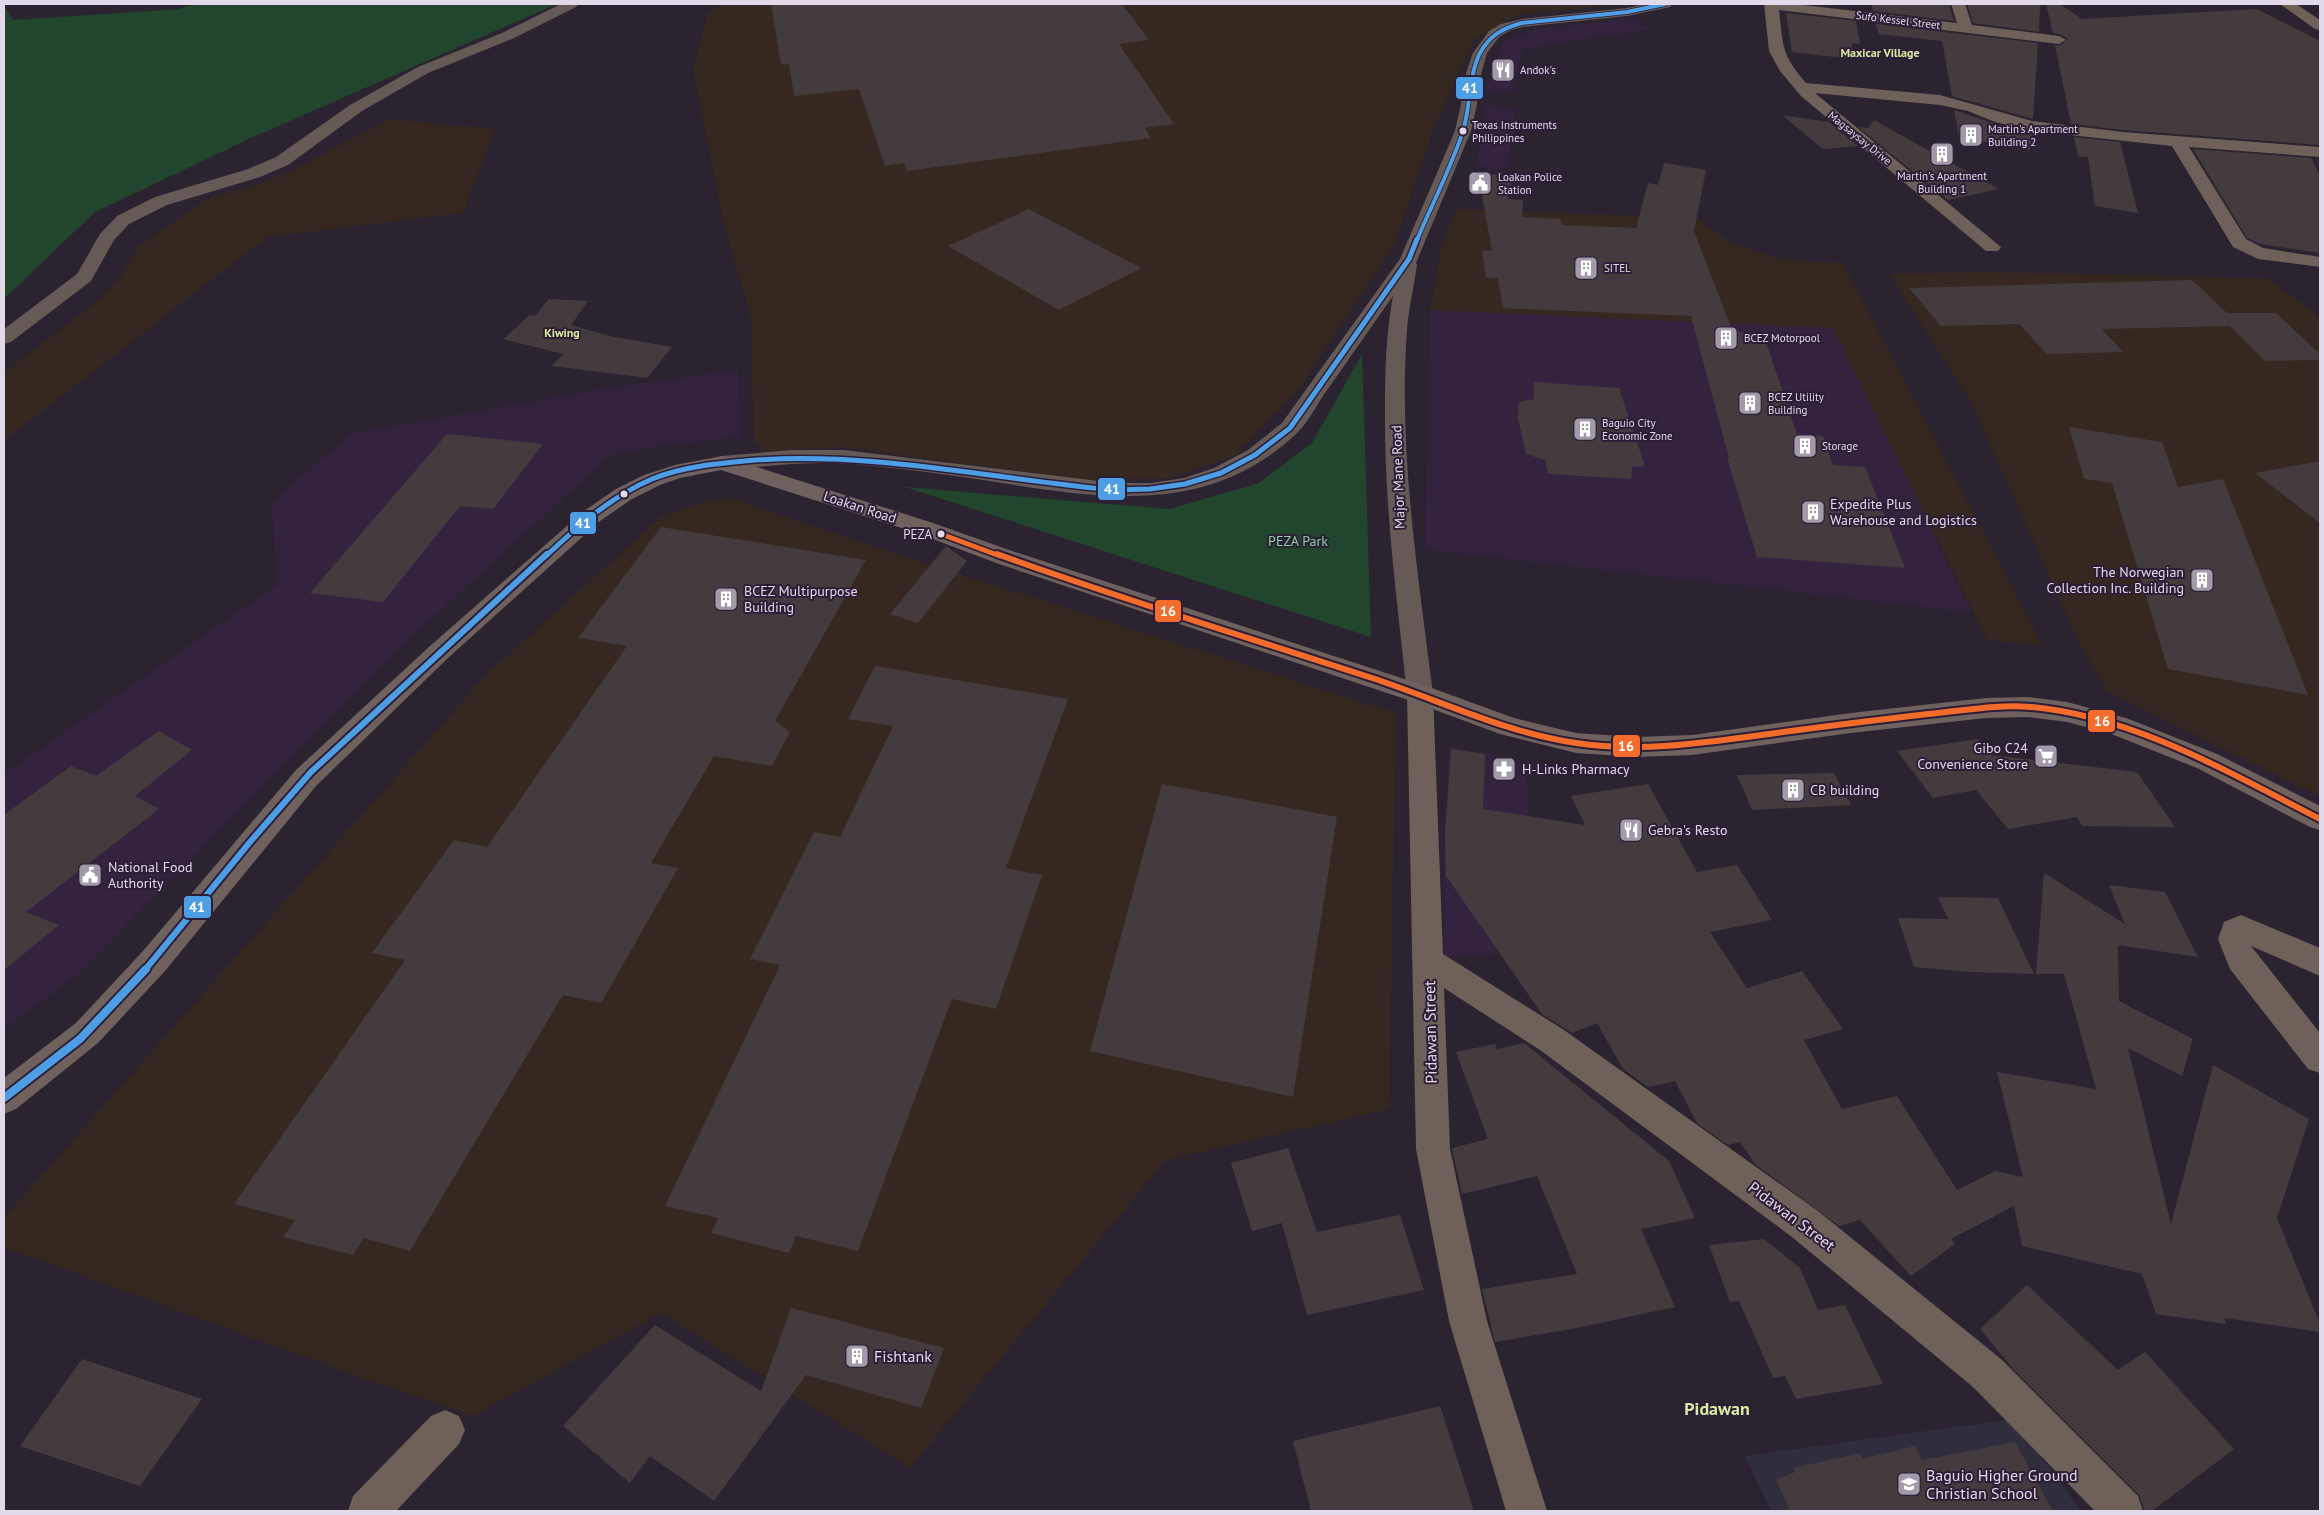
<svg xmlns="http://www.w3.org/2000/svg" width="2324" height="1515" viewBox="0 0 2324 1515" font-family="'PT Sans',sans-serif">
<rect width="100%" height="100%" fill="#2b2430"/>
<path fill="#34233f" d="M 1636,18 L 1651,29 L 1522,49 L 1513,90 L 1484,94 L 1503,42 L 1535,30 Z
M 1486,105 L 1516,109 L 1507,169 L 1476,166 Z
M 1430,310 L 1833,328 L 1971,612 L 1425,549 Z
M 738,370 L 740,437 L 666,444 L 609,456 L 405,643 L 76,976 L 4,1029 L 4,774 L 277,585 L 272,503 L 350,434 L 611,388 Z
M 1449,747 L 1486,753 L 1526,765 L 1535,951 L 1445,957 L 1444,846 Z"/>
<path fill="#352820" d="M 720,4 L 1627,4 L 1520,14 L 1474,40 L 1435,125 L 1394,245 L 1301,386 L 1235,456 L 1169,478 L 1081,480 L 845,447 L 764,451 L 754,442 L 751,317 L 724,224 L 693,68 L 708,13 Z
M 389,119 L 496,129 L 463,213 L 267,237 L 4,441 L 4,373 L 94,304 L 121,276 L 141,245 L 205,200 L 260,184 L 301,166 Z
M 1456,209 L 1697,218 L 1732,243 L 1778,259 L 1843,263 L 2043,646 L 1987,640 L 1833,328 L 1430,310 L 1441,248 Z
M 1981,272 L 2267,278 L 2320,317 L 2320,796 L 2109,692 L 2080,645 L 1971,402 L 1889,274 Z
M 729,498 L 865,544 L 1396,713 L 1389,1109 L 1166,1160 L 910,1468 L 661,1313 L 473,1416 L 377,1383 L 4,1247 L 4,1218 L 485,676 L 662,516 L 697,504 Z"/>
<path fill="#302d3d" d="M 2013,1419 L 2081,1511 L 1771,1511 L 1745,1456 Z"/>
<path fill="#21452d" d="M 195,4 L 557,4 L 251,138 L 95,212 L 4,299 L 4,5 L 13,20 L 179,9 Z
M 1362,354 L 1371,637 L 905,487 L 1170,509 L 1259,483 L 1312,443 Z"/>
<path fill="#443b3f" d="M 771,4 L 1122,4 L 1149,40 L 1119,44 L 1174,124 L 1145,128 L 1151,138 L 907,171 L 904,163 L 885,166 L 859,89 L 794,96 L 789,64 L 781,64 Z
M 1871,4 L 1949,4 L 1954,21 L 1873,11 Z
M 1967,4 L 2040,4 L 2039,32 L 1973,23 Z
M 2046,4 L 2060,4 L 2082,19 L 2257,9 L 2320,41 L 2320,145 L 2123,130 L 2071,124 L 2055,45 L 2060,46 L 2068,39 L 2060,34 L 2053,33 Z
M 1786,13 L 1856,21 L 1860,44 L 1852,43 L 1852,59 L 1792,52 Z
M 1876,24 L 2038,43 L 2033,119 L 1952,96 L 1942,41 L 1879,34 Z
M 1954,110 L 1995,124 L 2032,133 L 2030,150 L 1959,137 Z
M 1782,115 L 1829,122 L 1858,146 L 1823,149 Z
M 1874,120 L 1897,133 L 1999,189 L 1948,200 L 1858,127 L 1868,128 Z
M 2074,137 L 2120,142 L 2138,213 L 2095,206 L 2088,157 L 2078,156 Z
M 2193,149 L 2311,158 L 2320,176 L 2320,253 L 2260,244 L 2247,238 Z
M 1664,163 L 1706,170 L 1694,231 L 1731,327 L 1734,332 L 1763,333 L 1797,435 L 1823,436 L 1833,465 L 1865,467 L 1905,568 L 1757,557 L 1727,458 L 1729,458 L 1691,316 L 1503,308 L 1498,278 L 1486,278 L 1482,251 L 1492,251 L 1478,173 L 1512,176 L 1508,199 L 1523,200 L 1522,217 L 1560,219 L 1562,225 L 1636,228 L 1648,183 L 1658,185 Z
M 1029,209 L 1141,268 L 1059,310 L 948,246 Z
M 2192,280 L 2227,313 L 2276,313 L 2320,354 L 2320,360 L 2265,361 L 2230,326 L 2102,329 L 2123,352 L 2047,354 L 2019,324 L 1941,326 L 1909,288 Z
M 549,299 L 588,301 L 571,325 L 610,336 L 672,347 L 647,378 L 552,366 L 563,354 L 503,339 L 530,315 L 535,316 Z
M 1534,382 L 1619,388 L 1645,466 L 1632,467 L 1631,479 L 1548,474 L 1545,460 L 1526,454 L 1518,418 L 1519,402 L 1534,399 Z
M 2069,427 L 2162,442 L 2178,487 L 2223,479 L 2308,695 L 2168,669 L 2112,483 L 2084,479 Z
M 447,434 L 543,444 L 493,509 L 460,506 L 383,602 L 310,593 Z
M 2320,461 L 2320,523 L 2255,473 Z
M 661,527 L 866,560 L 775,721 L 790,732 L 772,766 L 714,756 L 651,863 L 678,868 L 601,1003 L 563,995 L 410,1251 L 364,1238 L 353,1255 L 283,1237 L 295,1220 L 234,1204 L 405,960 L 372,953 L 454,840 L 487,847 L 627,646 L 578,638 Z
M 946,546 L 967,561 L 918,623 L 890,614 Z
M 875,666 L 1068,699 L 1006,868 L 1042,875 L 996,1009 L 952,999 L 858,1251 L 796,1236 L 789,1253 L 711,1233 L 718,1218 L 665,1206 L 780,965 L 750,959 L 814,832 L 840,837 L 893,726 L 848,719 Z
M 159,731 L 192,750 L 135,796 L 159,809 L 26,912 L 59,925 L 4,970 L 4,815 L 71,766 L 96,776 Z
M 1978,739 L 1990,755 L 2137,772 L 2175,827 L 2082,826 L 2077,817 L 2008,829 L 1976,790 L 1933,798 L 1897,751 Z
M 1451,749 L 1485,754 L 1483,809 L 1585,825 L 1571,796 L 1648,784 L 1697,872 L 1737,865 L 1772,920 L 1710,932 L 1747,988 L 1802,971 L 1843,1029 L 1804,1040 L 1842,1109 L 1897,1096 L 1957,1190 L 1995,1171 L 2023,1177 L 1997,1072 L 2096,1089 L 2064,974 L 2036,974 L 2044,873 L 2125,924 L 2109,885 L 2165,892 L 2198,957 L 2118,945 L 2119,1001 L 2193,1039 L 2182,1076 L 2128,1048 L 2171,1224 L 2213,1065 L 2309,1119 L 2277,1218 L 2320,1324 L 2320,1332 L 2224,1318 L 2226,1324 L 2156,1314 L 2142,1274 L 2022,1246 L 2014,1206 L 1951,1239 L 1955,1244 L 1911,1276 L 1860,1220 L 1839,1226 L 1755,1164 L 1740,1142 L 1728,1145 L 1697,1123 L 1675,1081 L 1648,1087 L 1623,1069 L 1597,1023 L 1572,1033 L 1542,1014 L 1446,876 L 1445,835 Z
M 1834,773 L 1851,805 L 1752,810 L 1737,775 Z
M 1162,784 L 1337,817 L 1293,1097 L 1090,1051 Z
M 1938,897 L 1998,898 L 2034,974 L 1972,972 L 1914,967 L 1898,918 L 1948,919 Z
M 1524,1043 L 1669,1161 L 1695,1218 L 1641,1229 L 1675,1307 L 1572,1329 L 1495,1342 L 1482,1289 L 1577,1274 L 1537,1176 L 1462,1194 L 1452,1148 L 1488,1139 L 1456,1052 L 1495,1044 L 1497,1049 Z
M 1288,1148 L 1317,1232 L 1400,1215 L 1424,1290 L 1307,1315 L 1282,1223 L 1252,1231 L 1231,1163 Z
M 1764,1239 L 1800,1268 L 1818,1310 L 1845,1305 L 1883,1384 L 1796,1399 L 1785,1376 L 1773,1378 L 1739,1301 L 1730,1302 L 1709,1245 Z
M 2027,1285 L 2118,1370 L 2145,1352 L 2234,1449 L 2152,1511 L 2145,1511 L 2139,1495 L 2015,1371 L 1980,1329 Z
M 791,1308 L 944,1348 L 921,1408 L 806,1375 L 714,1501 L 650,1456 L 630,1483 L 563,1426 L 655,1325 L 761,1391 Z
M 82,1359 L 202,1399 L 140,1486 L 20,1446 Z
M 1440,1406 L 1474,1511 L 1311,1511 L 1293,1441 Z
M 2015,1442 L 2053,1511 L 1790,1511 L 1776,1480 L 1795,1472 L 1794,1468 L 1860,1453 L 1862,1459 L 1915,1446 L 1922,1460 Z"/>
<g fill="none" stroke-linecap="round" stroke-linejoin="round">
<path fill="#6d615a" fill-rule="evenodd" d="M 1764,4 L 1795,4 L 1957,23 L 1951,4 L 1965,4 L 1972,25 L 2059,36 L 2066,40 L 2059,44 L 1779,10 C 1783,46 1781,54 1806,83 L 1940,95 L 2032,121 L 2123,132 L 2320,147 L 2320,157 L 2189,147 L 2246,239 L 2263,248 L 2320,257 L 2320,267 L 2258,259 L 2233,247 L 2172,146 L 2032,131 L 1995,122 L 1968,111 L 1940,105 L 1815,93 L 2001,247 L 1998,251 L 1986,251 L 1801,96 L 1780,71 L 1769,51 Z
M 2280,4 L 2296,4 L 2320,20 L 2320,30 L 2315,29 Z
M 1420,684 L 1429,687 L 1433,694 L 1443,954 L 1564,1030 L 1818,1211 L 2001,1359 L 2138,1496 L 2143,1511 L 2095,1511 L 1973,1387 L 1792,1237 L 1540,1050 L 1444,988 L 1450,1149 L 1487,1321 L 1547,1511 L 1506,1511 L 1449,1321 L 1416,1149 L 1407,694 L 1411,687 Z
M 2241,915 L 2320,948 L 2320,976 L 2251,946 L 2320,1033 L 2320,1073 L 2308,1069 L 2230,969 L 2218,939 L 2224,922 Z
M 445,1410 L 459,1416 L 465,1430 L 459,1444 L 396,1511 L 348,1511 L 353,1496 L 431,1416 Z"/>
<path fill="#665a57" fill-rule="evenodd" d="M 561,4 L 578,4 L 576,7 L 512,39 L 428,73 L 362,111 L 288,165 L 260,177 L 167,205 L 129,224 L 114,240 L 91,281 L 11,342 L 4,344 L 4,329 L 77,274 L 100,234 L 117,216 L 155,197 L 248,169 L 276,157 L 350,105 L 418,67 L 502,33 Z
M 1646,4 L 1672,4 L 1670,7 L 1627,16 L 1522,27 L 1511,30 L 1499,37 L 1487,53 L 1478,85 L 1477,104 L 1471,131 L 1416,263 L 1417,265 C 1414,286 1409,307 1407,329 C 1398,450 1418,573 1433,694 L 1429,701 L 1420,704 L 1411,701 L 1407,694 C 1397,599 1384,505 1385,409 C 1385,371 1386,333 1393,296 C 1370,328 1348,361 1325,393 C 1316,406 1308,423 1296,434 C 1209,516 1104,499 996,482 C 952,475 908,469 863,465 C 816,460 769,466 722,470 L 714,468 L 711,463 L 714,458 L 722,456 L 792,450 L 844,450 L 1115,483 L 1151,483 L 1184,478 L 1214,468 L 1248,450 L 1282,423 L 1400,259 L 1455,131 L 1461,104 L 1462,85 L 1473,53 L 1489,31 L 1501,24 L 1522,19 L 1627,8 Z"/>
<path fill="#6f615e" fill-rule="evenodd" d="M 722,456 L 930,522 L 1015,552 L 1429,687 L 1514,718 L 1576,733 L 1636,737 L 1692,735 L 1851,713 L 1986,698 L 2028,697 L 2067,702 L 2126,718 L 2217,754 L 2320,806 L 2320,830 L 2310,827 L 2197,768 L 2109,733 L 2067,722 L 2028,717 L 1986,718 L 1851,733 L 1692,755 L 1636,757 L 1576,753 L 1500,734 L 1411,701 L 999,564 L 914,532 L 721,470 L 680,478 L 660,485 L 632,499 L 600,521 L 448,658 L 316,786 L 165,971 L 98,1043 L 16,1109 L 4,1114 L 4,1078 L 76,1023 L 143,951 L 296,770 L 430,646 L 584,511 L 616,489 L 644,475 L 675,465 Z"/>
<g stroke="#2c1e36" stroke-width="5.5">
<path id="bus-1-far3" d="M 1417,240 C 1432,204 1451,168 1463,131 C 1471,105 1468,77 1480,53 C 1490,35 1503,28 1522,23 L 1627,12 L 1665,4"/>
</g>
<g stroke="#2c1e36" stroke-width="8">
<path id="bus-1-far2" d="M 546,556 C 578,526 612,496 652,479 C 684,466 722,463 756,460 C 877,452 993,479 1113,490 L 1150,489 L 1185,484 L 1221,473 L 1255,455 L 1290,428 L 1409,259 L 1417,239"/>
</g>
<g stroke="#2c1e36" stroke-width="10">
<path id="bus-1-far1" d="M 145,970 L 250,842 L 311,772 L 547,554"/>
</g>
<g stroke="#2c1e36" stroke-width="12">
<path id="bus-1" d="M 4,1098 L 80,1039 L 146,969"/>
</g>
<g stroke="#2c1e36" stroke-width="8">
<path id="bus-2-far1" d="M 941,534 L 1000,556"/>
</g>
<g stroke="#2c1e36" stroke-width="10">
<path id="bus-2" d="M 997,554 C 1121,599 1247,637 1372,678 C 1439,700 1506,733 1576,743 C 1643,753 1710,742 1776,733 C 1827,726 1877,720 1928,714 C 1962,711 1997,704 2031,707 C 2133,716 2230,773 2320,819"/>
</g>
<use href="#bus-1-far3" stroke="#4d9ee5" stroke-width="4"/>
<use href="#bus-1-far2" stroke="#4d9ee5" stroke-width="5"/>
<use href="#bus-1-far1" stroke="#4d9ee5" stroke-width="6"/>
<use href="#bus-1" stroke="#4d9ee5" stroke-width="8"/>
<use href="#bus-2-far1" stroke="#f36c2b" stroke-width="5"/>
<use href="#bus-2" stroke="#f36c2b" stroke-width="6"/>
</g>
<defs>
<g id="restaurant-square" transform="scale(1.25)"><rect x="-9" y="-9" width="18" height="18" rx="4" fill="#a29aa8" stroke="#2c1e36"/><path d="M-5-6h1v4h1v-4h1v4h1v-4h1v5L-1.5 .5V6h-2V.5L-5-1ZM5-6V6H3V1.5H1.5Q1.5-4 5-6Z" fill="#fff"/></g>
<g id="building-square" transform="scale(1.25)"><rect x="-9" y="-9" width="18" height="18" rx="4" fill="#a29aa8" stroke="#2c1e36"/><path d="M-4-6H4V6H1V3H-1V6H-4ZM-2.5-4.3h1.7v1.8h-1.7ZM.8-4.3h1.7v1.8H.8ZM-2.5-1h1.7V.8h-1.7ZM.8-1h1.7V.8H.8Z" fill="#fff"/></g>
<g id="civic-square" transform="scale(1.25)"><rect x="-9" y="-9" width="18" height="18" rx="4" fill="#a29aa8" stroke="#2c1e36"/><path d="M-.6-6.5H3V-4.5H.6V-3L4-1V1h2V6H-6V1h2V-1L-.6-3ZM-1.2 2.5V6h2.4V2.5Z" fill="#fff"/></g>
<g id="supermarket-square" transform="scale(1.25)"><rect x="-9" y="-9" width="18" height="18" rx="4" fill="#a29aa8" stroke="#2c1e36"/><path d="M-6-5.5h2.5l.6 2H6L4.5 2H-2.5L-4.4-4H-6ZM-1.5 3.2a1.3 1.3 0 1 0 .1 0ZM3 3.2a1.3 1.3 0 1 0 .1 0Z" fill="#fff"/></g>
<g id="pharmacy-square" transform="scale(1.25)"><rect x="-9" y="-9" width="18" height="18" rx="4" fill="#a29aa8" stroke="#2c1e36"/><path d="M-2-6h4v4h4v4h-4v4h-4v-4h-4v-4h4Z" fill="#fff"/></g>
<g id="school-square" transform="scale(1.25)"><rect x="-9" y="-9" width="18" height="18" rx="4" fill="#a29aa8" stroke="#2c1e36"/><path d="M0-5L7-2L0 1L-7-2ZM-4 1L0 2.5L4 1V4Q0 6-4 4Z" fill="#fff"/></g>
</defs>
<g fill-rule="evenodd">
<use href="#restaurant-square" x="1503" y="70"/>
<use href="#building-square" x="1971" y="135"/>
<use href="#building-square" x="1942" y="154"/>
<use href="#civic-square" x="1480" y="183"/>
<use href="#building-square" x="1586" y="268"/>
<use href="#building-square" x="1726" y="338"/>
<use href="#building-square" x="1750" y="403"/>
<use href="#building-square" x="1585" y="429"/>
<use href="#building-square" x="1805" y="446"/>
<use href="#building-square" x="1813" y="512"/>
<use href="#building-square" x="2202" y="580"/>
<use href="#building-square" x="726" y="599"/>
<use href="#supermarket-square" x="2046" y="756"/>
<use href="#pharmacy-square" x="1504" y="769"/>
<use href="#building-square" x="1793" y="790"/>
<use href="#restaurant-square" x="1631" y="830"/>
<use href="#civic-square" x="90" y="875"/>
<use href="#building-square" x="857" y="1356"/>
<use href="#school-square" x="1909" y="1484"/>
</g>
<g fill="#e2d9e9" stroke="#2c1e36" stroke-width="2">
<circle cx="1463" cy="131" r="4.5"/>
<circle cx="624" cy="494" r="4.5"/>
<circle cx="941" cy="534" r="4.5"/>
</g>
<g text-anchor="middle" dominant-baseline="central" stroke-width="4" stroke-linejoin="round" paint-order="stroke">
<g font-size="11" fill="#e2d9e9" stroke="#2c1e36">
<text transform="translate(1898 20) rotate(7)">Sufo Kessel Street</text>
<text transform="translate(1860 138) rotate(39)">Magsaysay Drive</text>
</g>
<g font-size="11" fill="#e2d9e9" stroke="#2c1e36" text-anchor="start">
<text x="1520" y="70">Andok's</text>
<text x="1988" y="129">Martin's Apartment<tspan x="1988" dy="13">Building 2</tspan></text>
<text x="1942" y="176" text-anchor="middle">Martin's Apartment<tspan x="1942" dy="13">Building 1</tspan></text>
<text x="1498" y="177">Loakan Police<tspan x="1498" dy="13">Station</tspan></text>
<text x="1604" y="268">SITEL</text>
<text x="1744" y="338">BCEZ Motorpool</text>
<text x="1768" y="397">BCEZ Utility<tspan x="1768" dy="13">Building</tspan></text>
<text x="1602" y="423">Baguio City<tspan x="1602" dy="13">Economic Zone</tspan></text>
<text x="1822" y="446">Storage</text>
</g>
<g font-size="11" fill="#e2d9e9" stroke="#2c1e36" text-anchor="start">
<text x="1472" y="125">Texas Instruments<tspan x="1472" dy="13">Philippines</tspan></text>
</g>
<g font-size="12" font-weight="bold" fill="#d8eca0" stroke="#2c1e36">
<text x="1880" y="52">Maxicar Village</text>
<text x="562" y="332">Kiwing</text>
</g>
<g font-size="13" fill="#e2d9e9" stroke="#2c1e36" text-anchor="end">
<text x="932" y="534">PEZA</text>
</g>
<g font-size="14" fill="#e2d9e9" stroke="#2c1e36">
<text transform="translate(1398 477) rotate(-92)">Major Mane Road</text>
<text transform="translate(860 507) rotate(18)">Loakan Road</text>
</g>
<g font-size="14" fill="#e2d9e9" stroke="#2c1e36" text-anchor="start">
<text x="1830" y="504">Expedite Plus<tspan x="1830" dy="16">Warehouse and Logistics</tspan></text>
<text x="2184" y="572" text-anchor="end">The Norwegian<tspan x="2184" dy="16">Collection Inc. Building</tspan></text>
<text x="744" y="591">BCEZ Multipurpose<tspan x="744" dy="16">Building</tspan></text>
<text x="2028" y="748" text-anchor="end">Gibo C24<tspan x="2028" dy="16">Convenience Store</tspan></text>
<text x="1522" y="769">H-Links Pharmacy</text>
<text x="1810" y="790">CB building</text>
<text x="1648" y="830">Gebra's Resto</text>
<text x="108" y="867">National Food<tspan x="108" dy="16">Authority</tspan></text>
</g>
<g font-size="14" fill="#8bd39e" stroke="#2c1e36">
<text x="1298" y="541">PEZA Park</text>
</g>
<g font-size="16" fill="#e2d9e9" stroke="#2c1e36">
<text transform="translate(1430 1032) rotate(-91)">Pidawan Street</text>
<text transform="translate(1792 1216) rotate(37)">Pidawan Street</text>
</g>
<g font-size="16" fill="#e2d9e9" stroke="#2c1e36" text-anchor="start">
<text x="874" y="1356">Fishtank</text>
<text x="1926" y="1475">Baguio Higher Ground<tspan x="1926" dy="18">Christian School</tspan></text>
</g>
<g font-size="18" font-weight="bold" fill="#d8eca0" stroke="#2c1e36">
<text x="1717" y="1408">Pidawan</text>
</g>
</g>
<g stroke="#2c1e36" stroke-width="2">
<rect x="1455" y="76" width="29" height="24" rx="5" fill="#4d9ee5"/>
<rect x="1097" y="477" width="29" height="24" rx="5" fill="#4d9ee5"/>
<rect x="569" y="511" width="28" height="24" rx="5" fill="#4d9ee5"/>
<rect x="1154" y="599" width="28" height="24" rx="5" fill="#f36c2b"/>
<rect x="2087" y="709" width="29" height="24" rx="5" fill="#f36c2b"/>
<rect x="1612" y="734" width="29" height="24" rx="5" fill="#f36c2b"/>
<rect x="183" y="895" width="29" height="24" rx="5" fill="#4d9ee5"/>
</g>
<g font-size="14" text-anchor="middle" font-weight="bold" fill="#fff">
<text x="1470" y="93">41</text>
<text x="1112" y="494">41</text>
<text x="583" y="528">41</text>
<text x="1168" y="616">16</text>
<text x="2102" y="726">16</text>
<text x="1626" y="751">16</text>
<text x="197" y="912">41</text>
</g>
<rect width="2324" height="1515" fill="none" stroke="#e2d9e9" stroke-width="10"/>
</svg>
